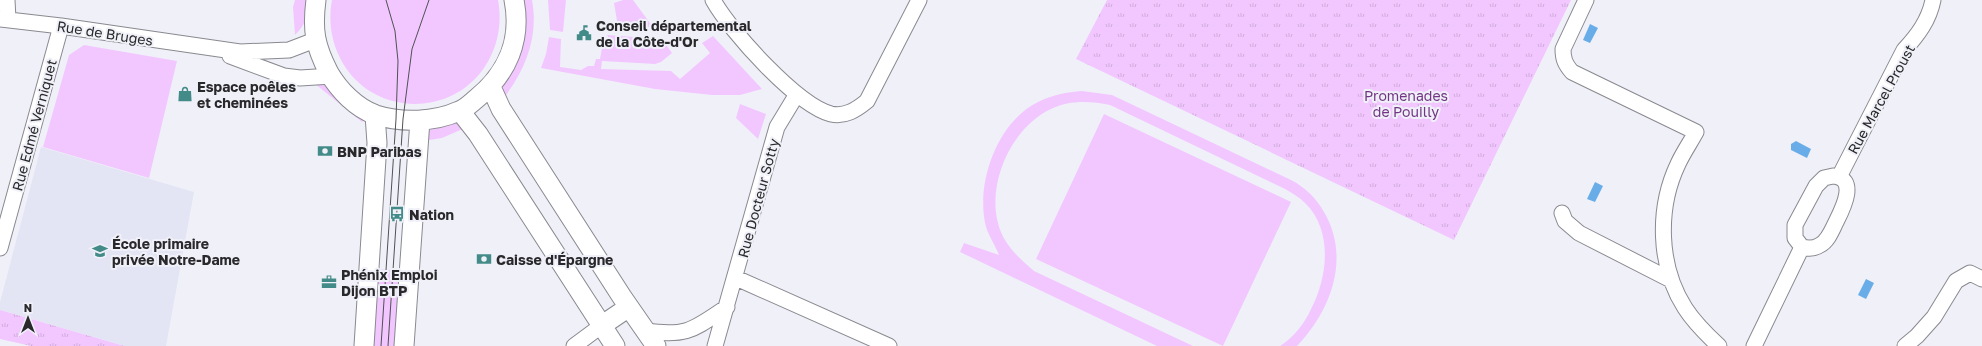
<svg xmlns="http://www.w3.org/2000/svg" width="1982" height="346" viewBox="0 0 1982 346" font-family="'Golos Text',sans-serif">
<defs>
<pattern id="park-tufts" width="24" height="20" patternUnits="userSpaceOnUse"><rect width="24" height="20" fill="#f2c7ff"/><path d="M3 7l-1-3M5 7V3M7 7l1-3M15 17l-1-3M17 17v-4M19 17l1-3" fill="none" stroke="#d0abdb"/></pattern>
</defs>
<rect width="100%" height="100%" fill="#f0f1f8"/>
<path fill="#e4e5f4" d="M 41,147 L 194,192 L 166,346 L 125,346 L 0,310 L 0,302 Z"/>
<path fill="#f2c7ff" d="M 295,0 L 311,0 C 309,15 306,24 295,35 L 293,7 Z
M 332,0 L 498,0 C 508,53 471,104 415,104 C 359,104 322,53 332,0 Z
M 519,0 L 532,0 C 539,37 525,71 503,99 L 503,80 Z
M 548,0 L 566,0 L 563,32 L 550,30 Z
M 623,0 L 633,0 L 650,23 L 649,27 L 643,28 L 618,27 L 614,3 Z
M 607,35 L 662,39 L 672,53 L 661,62 L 655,64 L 602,61 L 601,69 L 671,71 L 680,79 L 710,53 L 702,43 L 713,36 L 762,89 L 740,95 L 712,95 L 655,89 L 541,68 L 546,54 L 549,37 L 561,39 L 560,67 L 581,70 L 588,66 L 594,66 L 596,59 L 600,59 L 603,42 L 607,42 L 609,38 Z
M 84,45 L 177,61 L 149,178 L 43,147 L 69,55 Z
M 324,82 L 365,118 L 362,122 L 314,83 Z
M 1082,91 L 1112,95 L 1291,180 C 1305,187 1317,199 1324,212 C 1351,258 1331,311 1297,346 L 1280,346 C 1293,338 1305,323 1311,309 C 1328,277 1333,230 1305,203 C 1299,197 1292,193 1285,189 L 1110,105 C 1090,101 1070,100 1051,109 C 1012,127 987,182 998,223 C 1003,244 1018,257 1034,271 L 1193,346 L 1157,346 L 960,252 L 964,243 L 999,255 C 995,245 989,236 986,227 C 975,184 997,122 1038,102 C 1052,95 1067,92 1082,91 Z
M 740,104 L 766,114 L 758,139 L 736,118 Z
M 1104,114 L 1291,202 L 1223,346 L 1036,259 Z
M 453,121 L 465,128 L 442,138 L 423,141 C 431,125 437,124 453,121 Z
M 374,269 L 404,271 L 399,346 L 369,346 Z"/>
<path fill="url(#park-tufts)" d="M 1107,0 L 1571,0 L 1454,240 L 1076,59 Z
M 0,310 L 121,345 L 125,346 L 31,346 L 0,339 Z"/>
<path fill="#69ade8" d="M 1590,24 L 1598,28 L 1590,43 L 1583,40 Z
M 1796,141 L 1811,149 L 1807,158 L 1791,150 L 1791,144 Z
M 1595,182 L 1603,186 L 1595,202 L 1587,199 Z
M 1866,279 L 1874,283 L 1866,299 L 1858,295 Z"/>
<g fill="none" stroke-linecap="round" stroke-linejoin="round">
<g stroke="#898990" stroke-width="17">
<path id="minor" d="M 7,0 L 8,19
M 713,0 C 730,31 797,105 831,114 C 845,117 856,110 867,101 L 919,0
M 1586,0 L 1563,49 C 1563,59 1565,64 1572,72 L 1696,132 C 1690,143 1683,153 1678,164 C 1657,208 1658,266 1685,308 C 1694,322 1706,334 1719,346
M 0,19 L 61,26 L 240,52 L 289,50 L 315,40
M 230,56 L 284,76 L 300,78 L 332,76
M 1833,176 C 1859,178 1842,210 1836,222 C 1832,230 1828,241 1820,245 C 1814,249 1809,249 1802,247 L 1795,238 L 1795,225 L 1816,186 L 1824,178 Z
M 1839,177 L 1904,50 C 1918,35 1929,20 1933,0
M 1562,213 L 1565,221 L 1579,233 L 1671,280
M 0,248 L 61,26
M 736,278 L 889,346
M 646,331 C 688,337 694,329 727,307
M 574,346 L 601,326
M 715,346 L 777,127 L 797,94
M 1754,346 L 1802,247
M 1905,346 L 1917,336 L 1934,317 L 1956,281 L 1970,273 L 1982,279"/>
</g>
<g stroke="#898990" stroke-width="21">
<path id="major" d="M 316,0 C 312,30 315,46 329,73 C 339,90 356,108 376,115 C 401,123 435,122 459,111 C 465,109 471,103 476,99 C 507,74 522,40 514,0
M 491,87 L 501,109 L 622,297 L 656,346
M 460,111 L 478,134 L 615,346
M 601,326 L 629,307
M 364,346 L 377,143 L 375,115
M 404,346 L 420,120"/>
</g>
<use href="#minor" stroke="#fff" stroke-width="15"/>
<use href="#major" stroke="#fff" stroke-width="19"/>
<path stroke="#505154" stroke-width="1" d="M 381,346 L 396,119 L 398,61 L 395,31 L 386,0
M 388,346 L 403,119 L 412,49 L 429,0"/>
</g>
<defs>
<g id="civic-bare" transform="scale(1.2)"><path d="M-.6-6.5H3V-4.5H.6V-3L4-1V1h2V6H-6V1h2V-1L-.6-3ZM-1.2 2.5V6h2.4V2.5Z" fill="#438b88" stroke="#f0f1f8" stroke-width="2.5" paint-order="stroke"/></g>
<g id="shop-bare" transform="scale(1.2)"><path d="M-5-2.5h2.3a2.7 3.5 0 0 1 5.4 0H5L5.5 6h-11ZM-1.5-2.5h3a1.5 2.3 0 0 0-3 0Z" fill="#438b88" stroke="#f0f1f8" stroke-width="2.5" paint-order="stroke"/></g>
<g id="bank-bare" transform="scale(1.2)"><path d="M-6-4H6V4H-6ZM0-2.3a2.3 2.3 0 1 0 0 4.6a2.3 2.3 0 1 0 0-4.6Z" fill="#438b88" stroke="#f0f1f8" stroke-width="2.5" paint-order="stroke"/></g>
<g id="bus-bare" transform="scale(1.2)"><path d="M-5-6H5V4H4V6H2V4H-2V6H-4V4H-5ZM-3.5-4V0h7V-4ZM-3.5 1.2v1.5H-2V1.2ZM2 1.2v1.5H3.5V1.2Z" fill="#438b88" stroke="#f0f1f8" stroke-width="2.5" paint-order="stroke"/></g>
<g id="school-bare" transform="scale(1.2)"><path d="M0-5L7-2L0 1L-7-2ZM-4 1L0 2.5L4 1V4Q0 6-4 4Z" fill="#438b88" stroke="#f0f1f8" stroke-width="2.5" paint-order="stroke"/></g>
<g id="office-bare" transform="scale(1.2)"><path d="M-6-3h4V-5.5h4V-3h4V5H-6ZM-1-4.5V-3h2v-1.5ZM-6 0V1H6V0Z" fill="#438b88" stroke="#f0f1f8" stroke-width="2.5" paint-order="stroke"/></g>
</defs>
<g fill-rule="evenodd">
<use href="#civic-bare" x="584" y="33"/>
<use href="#shop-bare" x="185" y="94"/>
<use href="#bank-bare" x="325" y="151"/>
<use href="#bus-bare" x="397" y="214"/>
<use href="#school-bare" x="100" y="251"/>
<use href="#bank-bare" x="484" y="259"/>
<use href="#office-bare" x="329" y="282"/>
</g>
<g text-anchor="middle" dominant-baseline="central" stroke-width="4" stroke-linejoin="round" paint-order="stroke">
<g font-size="14" font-weight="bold" fill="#29292c" stroke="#f0f1f8" text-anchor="start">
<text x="596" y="25">Conseil départemental<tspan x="596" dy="16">de la Côte-d'Or</tspan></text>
<text x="197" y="86">Espace poêles<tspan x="197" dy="16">et cheminées</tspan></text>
<text x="337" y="151">BNP Paribas</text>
<text x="409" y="214">Nation</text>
<text x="112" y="243">École primaire<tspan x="112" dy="16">privée Notre-Dame</tspan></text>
<text x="496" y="259">Caisse d'Épargne</text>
<text x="341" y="274">Phénix Emploi<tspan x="341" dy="16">Dijon BTP</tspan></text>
</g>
<g font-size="14" fill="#29292c" stroke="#f0f1f8">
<text transform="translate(105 33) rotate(9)">Rue de Bruges</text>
<text transform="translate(1881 99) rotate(-61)">Rue Marcel Proust</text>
<text transform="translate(34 125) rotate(-75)">Rue Edmé Verniquet</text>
<text transform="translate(758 198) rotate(-75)">Rue Docteur Sotty</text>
</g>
<g font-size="14" fill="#733585" stroke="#f0f1f8">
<text x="1406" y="95">Promenades<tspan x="1406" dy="16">de Pouilly</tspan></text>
</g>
</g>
<g transform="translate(28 318)" stroke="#f0f1f8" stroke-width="3" paint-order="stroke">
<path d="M0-3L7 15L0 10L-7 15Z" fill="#29292c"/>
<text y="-6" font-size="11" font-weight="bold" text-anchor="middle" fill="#29292c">N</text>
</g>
</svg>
